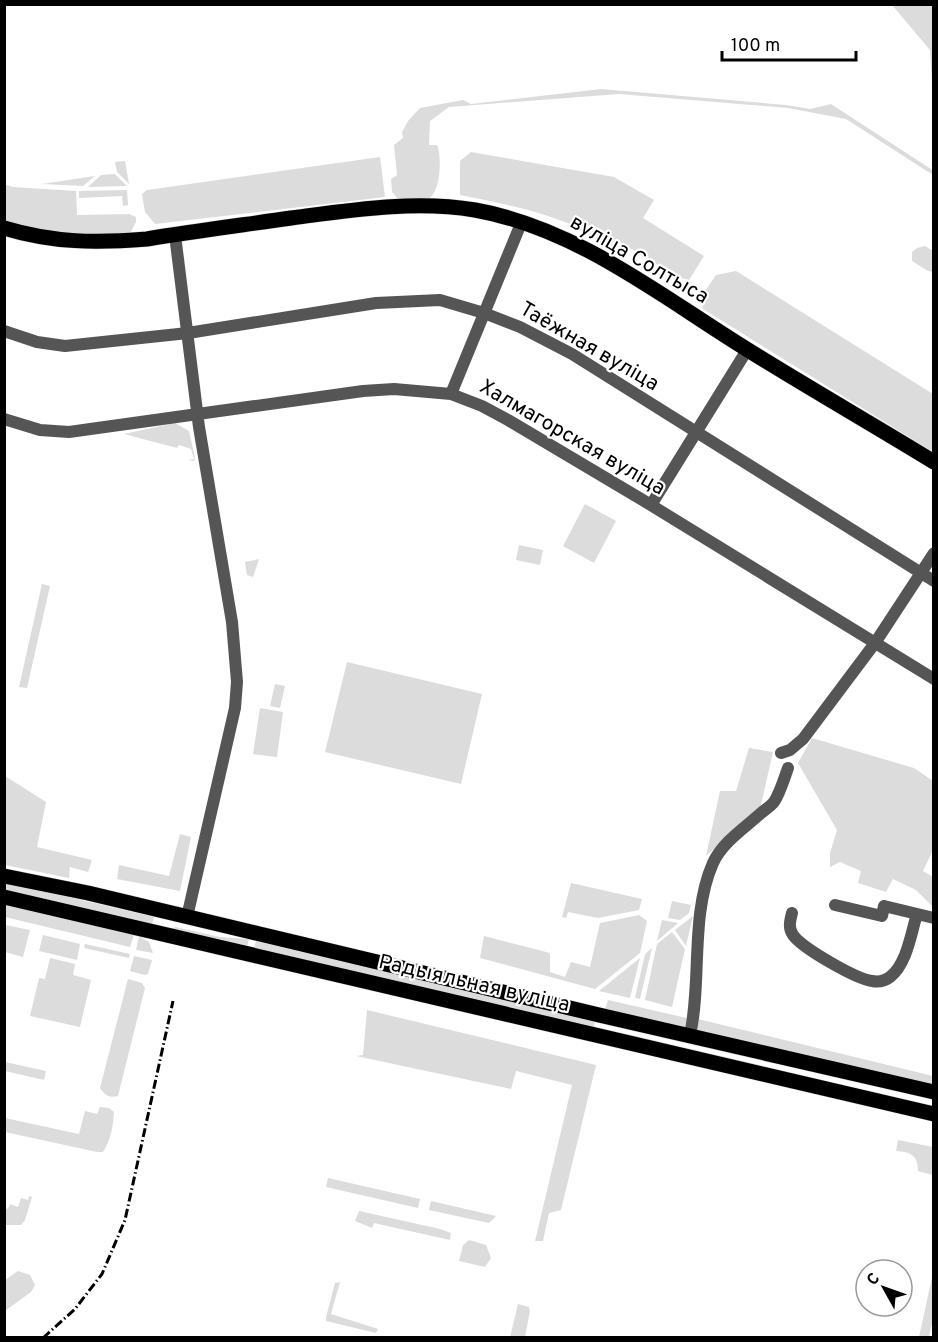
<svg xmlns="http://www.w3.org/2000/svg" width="938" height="1342" viewBox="0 0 938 1342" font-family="Overpass,sans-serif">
<rect width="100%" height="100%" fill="#fff"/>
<path fill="#dcdcdc" d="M 892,5 L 933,5 L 933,101 L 930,50 Z
M 601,89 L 786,105 L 810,109 L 831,104 L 934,171 L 933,175 L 846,119 L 788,108 L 619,94 L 449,107 L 430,121 L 429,145 L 437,145 C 442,155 441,193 428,199 C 421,202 408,200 399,200 L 392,192 L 391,179 L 397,175 L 394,145 L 403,138 L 402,132 L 408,121 L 420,108 L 463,100 L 471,104 Z
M 471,152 L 614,177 L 654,200 L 643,218 L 704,256 L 689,280 L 677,277 L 620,242 L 615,249 C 603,242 591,234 579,228 C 541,211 500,203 460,195 L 460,161 Z
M 380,157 L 385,197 L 155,224 L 145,212 L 142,194 L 147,190 Z
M 125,161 L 129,184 L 117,172 L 115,162 Z
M 115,174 L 127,186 L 88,187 L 101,175 Z
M 95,176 L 83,186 L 42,184 Z
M 4,184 L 13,187 L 76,191 L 77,215 L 129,214 L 136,217 L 136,222 L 131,232 C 88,243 46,231 5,221 Z
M 127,190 L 128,205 L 123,206 L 122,196 L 79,198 L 79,191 Z
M 925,246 L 933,251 L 933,272 L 928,271 L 912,261 L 912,252 L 917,248 Z
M 736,271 L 933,394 L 933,452 L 703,309 L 701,297 L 716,275 Z
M 175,423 L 189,431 L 195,458 L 194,461 L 188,460 L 194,459 L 191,449 L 179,445 L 177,448 L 124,434 Z
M 585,504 L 616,521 L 594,563 L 563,546 Z
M 519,545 L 543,550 L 540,565 L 516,560 Z
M 259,559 L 253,577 L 247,575 L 245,562 Z
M 42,584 L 50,586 L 27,688 L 19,687 Z
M 347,662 L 482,694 L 461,784 L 325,752 Z
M 275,684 L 285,686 L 280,708 L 270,706 Z
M 260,708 L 283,712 L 277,757 L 253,754 Z
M 812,738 L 914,768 L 933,781 L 933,850 L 923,871 L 933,877 L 933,907 L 916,890 L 893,879 L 886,892 L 858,883 L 861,871 L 840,862 L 830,867 L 830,853 L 837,830 L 798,763 Z
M 749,748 L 773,752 L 760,809 L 706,856 L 720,791 L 736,791 Z
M 5,776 L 46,802 L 37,847 L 92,860 L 88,872 L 70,867 L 69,878 L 5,865 Z
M 180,834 L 191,837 L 180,891 L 117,879 L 119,865 L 169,876 Z
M 5,882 L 154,917 L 152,925 L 5,890 Z
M 571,883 L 642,899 L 639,910 L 598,918 L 568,912 L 566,918 L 562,917 Z
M 672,901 L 691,905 L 689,913 L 680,920 L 668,918 Z
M 5,905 L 134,935 L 130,947 L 5,917 Z
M 639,915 L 647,921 L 640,953 L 595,989 L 480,958 L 484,936 L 550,953 L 550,972 L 565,977 L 571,962 L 590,967 L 600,923 Z
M 693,916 L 686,946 L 675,930 Z
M 662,920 L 678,923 L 657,941 Z
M 5,925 L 30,930 L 23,957 L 5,952 Z
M 175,927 L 220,937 L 249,939 L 247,947 L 172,929 Z
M 672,932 L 685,949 L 672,1007 L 645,1000 L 657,944 Z
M 43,935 L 80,944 L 77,960 L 39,951 Z
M 139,936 L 149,942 L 153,953 L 136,950 Z
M 256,941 L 595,1022 L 593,1029 L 254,949 Z
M 85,944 L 130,954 L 129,958 L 84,948 Z
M 652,948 L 640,999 L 635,998 L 645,954 Z
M 134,956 L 152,960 L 148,974 L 145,975 L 130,971 Z
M 50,958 L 75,964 L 73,975 L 91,980 L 80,1027 L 30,1016 L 39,978 L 45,979 Z
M 640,958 L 630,998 L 599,991 Z
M 128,979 L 142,983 L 145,988 L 118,1096 C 109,1098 106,1096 100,1088 Z
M 608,1000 L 691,1019 L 688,1026 L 682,1028 L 605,1009 Z
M 367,1010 L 596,1065 L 561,1210 L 549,1213 L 543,1241 L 535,1241 L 572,1085 L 516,1071 L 511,1089 L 356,1056 L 363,1055 Z
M 698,1019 L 933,1076 L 933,1084 L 697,1030 Z
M 5,1062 L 46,1071 L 44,1080 L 5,1071 Z
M 100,1107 L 109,1108 L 114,1112 C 113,1127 111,1139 103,1152 L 97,1152 L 5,1132 L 5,1118 L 79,1134 L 85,1111 L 97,1114 Z
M 898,1140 L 933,1147 L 933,1175 L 918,1171 C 918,1155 911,1152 896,1151 Z
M 328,1178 L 420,1199 L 418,1208 L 326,1187 Z
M 29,1196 L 32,1197 L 25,1220 L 21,1225 L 5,1225 L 5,1208 L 8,1209 L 10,1204 L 18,1207 L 21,1198 L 28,1200 Z
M 431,1201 L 496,1216 L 489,1223 L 429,1210 Z
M 359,1211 L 440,1229 L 451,1233 L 450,1240 L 374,1223 L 372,1228 L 355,1221 Z
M 469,1240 L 486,1245 L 491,1258 L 485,1267 L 459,1261 L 463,1245 Z
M 18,1271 L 30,1275 L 35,1285 L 31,1292 L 5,1311 L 5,1280 Z
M 933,1273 L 933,1319 L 929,1337 L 919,1337 Z
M 340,1282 L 331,1314 L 378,1329 L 376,1333 L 326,1321 L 326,1317 L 335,1283 Z
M 518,1304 L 529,1307 L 530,1311 L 525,1337 L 510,1337 Z"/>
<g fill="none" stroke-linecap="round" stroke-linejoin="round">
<g stroke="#dbdbdb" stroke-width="16">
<path id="major" d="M 4,228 C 54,243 96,243 147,239 C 195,231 243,225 291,218 C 352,210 414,200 475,210 C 577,228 662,297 748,350 C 809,388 872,424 934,462
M 4,876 L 88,893 L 599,1015 L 934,1092
M 4,897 L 934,1114"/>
</g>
<path stroke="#555" stroke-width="12" d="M 175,235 L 199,427 L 232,622 L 237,682 L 235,708 L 187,917
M 4,331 L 37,342 L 65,346 L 188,333 L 376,303 L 440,300 L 484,313 L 520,327 L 572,354 L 934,581
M 451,394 L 522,221
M 4,419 L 40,430 L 69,432 L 363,391 L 394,389 L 451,394 L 482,406 L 508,420 L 641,499 L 934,679
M 651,505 L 747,350
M 781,753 L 790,750 L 803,739 L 875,643 L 934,553
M 835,905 L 882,916 L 884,906 L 934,918
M 792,913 C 790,921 788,928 793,935 C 802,948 856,979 872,981 C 878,982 885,981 890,977 C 907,964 911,933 917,914
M 690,1035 C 702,981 690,915 713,863 C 722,843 743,829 760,814 C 764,810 770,807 774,802 C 780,793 784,779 788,768"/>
<use href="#major" stroke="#000" stroke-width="15"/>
<path stroke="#000" stroke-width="3" stroke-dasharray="9 3 1.5 3" stroke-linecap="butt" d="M 43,1338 L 75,1309 L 102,1274 L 125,1220 L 173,1001"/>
</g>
<g text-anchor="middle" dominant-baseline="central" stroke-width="4.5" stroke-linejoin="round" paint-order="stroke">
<g font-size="21" fill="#000" stroke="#fff">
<text transform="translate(639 260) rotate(30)">вуліца Солтыса</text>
<text transform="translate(589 347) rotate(30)">Таёжная вуліца</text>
<text transform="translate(572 438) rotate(30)">Халмагорская вуліца</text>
<text transform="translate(474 984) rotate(13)">Радыяльная вуліца</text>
</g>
</g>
<rect width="938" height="1342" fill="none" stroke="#000000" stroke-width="12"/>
<g transform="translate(884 1288) rotate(310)"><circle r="28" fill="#ffffff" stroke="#999999" stroke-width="1.5"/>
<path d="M0-4.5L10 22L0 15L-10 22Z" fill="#000000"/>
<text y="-9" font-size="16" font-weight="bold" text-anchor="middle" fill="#000000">С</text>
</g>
<path d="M722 51v9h134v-9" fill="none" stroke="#000000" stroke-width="3"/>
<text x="731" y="51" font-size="18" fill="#000000" stroke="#ffffff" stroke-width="4.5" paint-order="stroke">100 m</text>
</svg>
